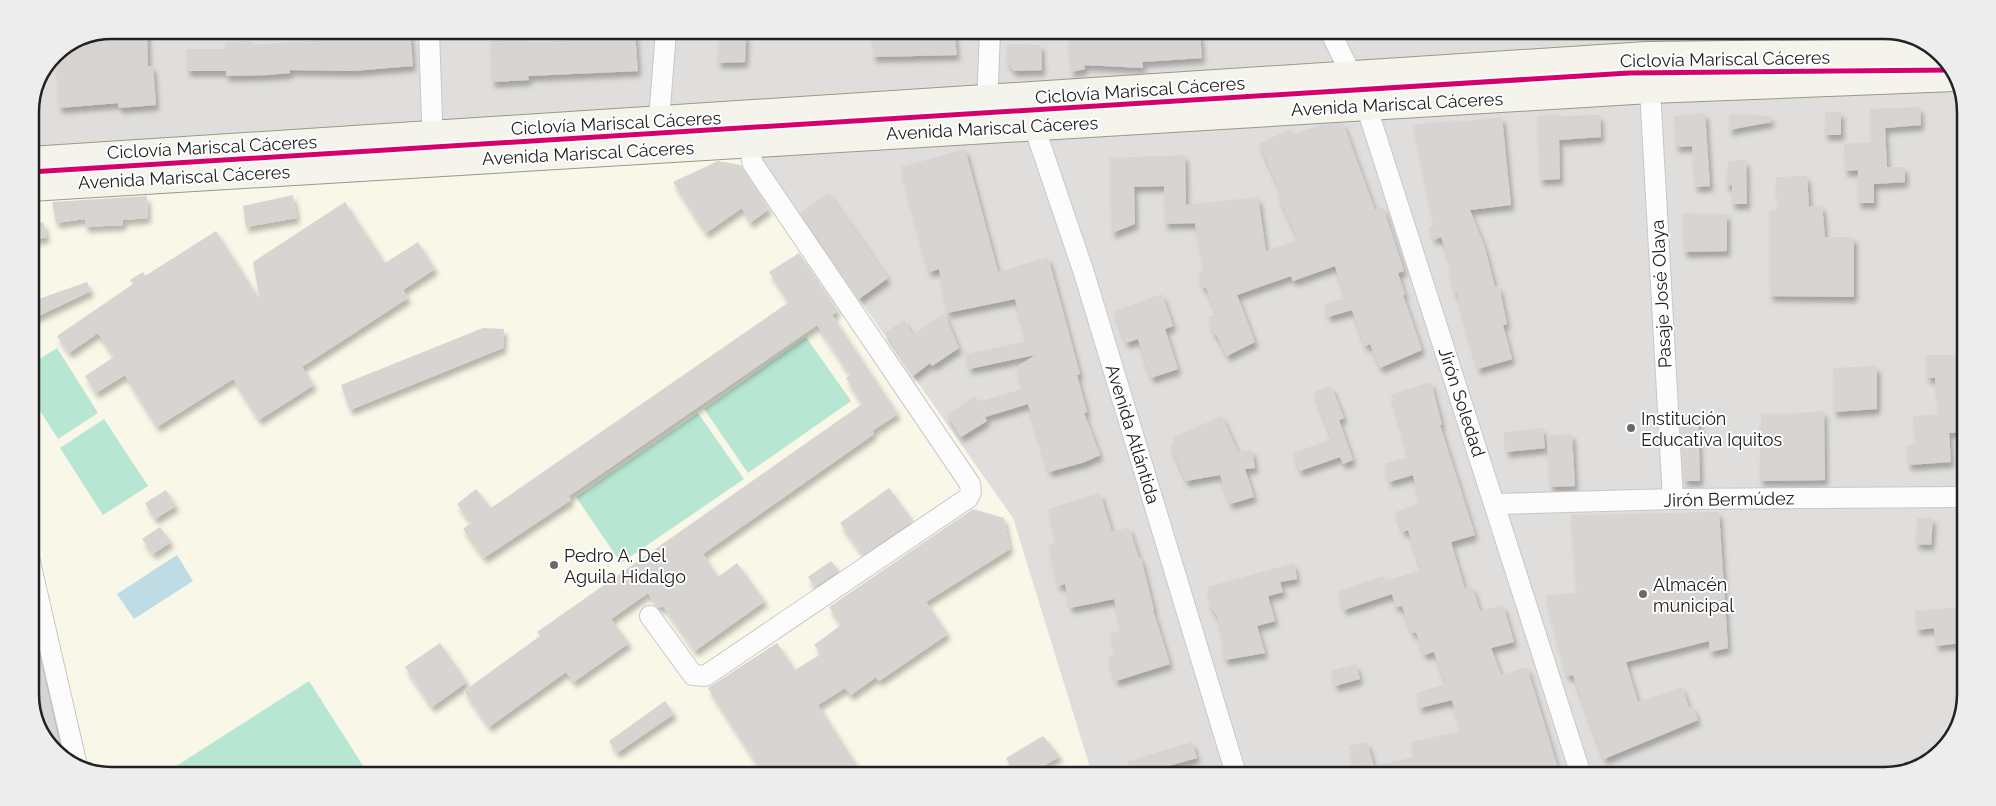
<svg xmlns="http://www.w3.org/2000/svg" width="1996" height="806" viewBox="0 0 1996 806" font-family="Raleway,sans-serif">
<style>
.residential{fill:#dfdedc}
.education{fill:#f8f7e8}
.pitch{fill:#b7e6d2}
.water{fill:#bfdbe3}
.building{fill:#d7d4d2;filter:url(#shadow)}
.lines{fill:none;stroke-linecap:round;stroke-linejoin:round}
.minor-casing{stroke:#c9c8c7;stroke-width:22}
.secondary-casing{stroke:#999a82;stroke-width:30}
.minor{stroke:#fdfcfc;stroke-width:20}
.secondary{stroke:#f4f4ed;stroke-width:28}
.cycleway-casing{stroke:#fff;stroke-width:8}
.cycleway{stroke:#d6006c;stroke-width:5}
.poi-dot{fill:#6a6968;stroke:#fff;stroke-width:2}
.labels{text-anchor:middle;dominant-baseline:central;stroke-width:4;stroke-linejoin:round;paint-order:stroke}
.street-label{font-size:18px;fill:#222;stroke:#fff}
.poi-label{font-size:18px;fill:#222;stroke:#fff;text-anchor:start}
.rim{fill:none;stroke:#222;stroke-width:2.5}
</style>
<defs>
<filter id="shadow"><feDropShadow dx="3" dy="5.5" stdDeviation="2.5" flood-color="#0004"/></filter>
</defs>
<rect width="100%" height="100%" fill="#f0eeeb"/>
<path class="residential" d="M112 30 1911 34 1949 62 1966 106 1962 721 1934 759 1885 776 85 772 47 744 30 700V107L54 54Z"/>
<path class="education" d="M755 151 1013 518 1092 774 90 772 30 525V198Z"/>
<g class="pitch">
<path d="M806 337 851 401 748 473 704 409Z"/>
<path d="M57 348 98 413 58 439 30 395V365Z"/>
<path d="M698 413 744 479 621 563 576 497Z"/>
<path d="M104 419 148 486 103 515 60 448Z"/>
<path d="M309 681 367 772H167Z"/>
</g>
<path class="water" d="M177 555 193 581 134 619 117 594Z"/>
<g class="building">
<path d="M112 30H147L148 66H153L156 105 119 108 118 103 59 108 55 53Z"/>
<path d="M872 32H954L957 55 873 57Z"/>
<path d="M1068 32 1200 33 1202 58 1142 62 1143 68 1084 65 1085 69 1071 72Z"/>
<path d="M635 33 638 71 528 76 529 80 492 82 490 41 527 39V43L600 38V36Z"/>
<path d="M410 34 413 66 352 71 290 70V73L268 75 226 76V71H187V49H225V42L251 41V45Z"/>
<path d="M719 35H746L745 62 718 63Z"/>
<path d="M1007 44 1041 45 1042 70 1014 71 1007 62Z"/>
<path d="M1920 107 1921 125 1885 128 1887 167H1905V182L1874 184V203H1858V170L1845 171 1844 144 1871 142 1870 109Z"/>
<rect x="1825" y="112" width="16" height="23"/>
<path d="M1705 113 1710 186 1695 187 1692 146 1676 147 1674 116Z"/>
<path d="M1557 114V116L1600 115 1601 137 1559 140 1560 179 1540 180 1537 116Z"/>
<path d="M1730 114 1771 116V122L1729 130Z"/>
<path d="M1502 117 1511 205 1470 210 1485 248 1495 287 1499 286 1507 324 1503 325 1512 359 1478 369 1457 294H1455L1448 265 1451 264 1441 237 1434 240 1429 227 1434 225V220L1414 126 1436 121V123L1455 120 1456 122Z"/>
<path d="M1343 123 1375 210 1383 207 1404 271 1398 273 1405 295H1403L1422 350 1380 368 1370 344 1365 346 1352 310 1328 317 1324 304 1346 298 1335 266 1293 281 1291 276 1237 295 1255 342 1227 356 1216 334 1214 335 1208 317 1216 314 1206 287 1203 288 1198 273 1204 271 1195 223 1165 224 1164 186 1134 187 1135 224 1112 233 1110 158 1185 155 1186 205 1258 197 1266 251 1298 240 1278 194H1282L1259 144 1290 129 1293 134 1321 125Z"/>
<path d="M965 149 998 272 1048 257 1080 374 1077 375 1087 412 1084 413 1100 455 1085 462 1049 472 1028 404 985 417 987 421 961 437 947 415 975 396 978 402 1022 389 1017 367 1035 355 969 369 966 354 1027 341 1015 299 947 313 939 269 929 272 901 167Z"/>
<path d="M1746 160 1747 204H1732V185L1726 186 1728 161Z"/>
<path d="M718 161 741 165 769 209 750 223 742 208 706 233 673 182Z"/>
<path d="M1807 176 1809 207 1822 205 1825 237H1854V297L1770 296 1769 211 1777 210 1776 177Z"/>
<path d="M828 193 888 278 859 299 800 213Z"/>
<path d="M293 195 297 218 246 227 243 206Z"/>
<path d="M147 196 148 218 123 220V225L85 227V219L56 223 52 202Z"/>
<path d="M345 202 385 263 418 242 435 269 403 290 408 298 302 367 314 385 259 420 233 379 157 427 125 375 96 393 85 376 114 357 98 333 69 353 57 336 133 284 130 280 143 272 145 276 216 231 260 300 253 262Z"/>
<path d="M1683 213 1727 214V251L1684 252Z"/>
<path d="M43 222 47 237 30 241V226Z"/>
<path d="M799 253 838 311 832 315 898 414 872 431 874 434 703 554 718 577 737 563 765 601 695 651 663 606 658 608 648 593 611 619 629 643 574 682 566 672 489 727 464 691 540 636 537 632 862 404 846 378 850 375 817 325 569 496 571 500 484 558 463 529 471 523 457 504 476 489 491 508 789 302 769 272Z"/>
<path d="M87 282 91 291 30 320V302Z"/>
<path d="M1162 294 1173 326 1165 329 1178 369 1151 378 1138 339 1126 343 1114 311Z"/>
<path d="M944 313 959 348 932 366 930 363 913 376 885 333 904 320 913 335Z"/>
<path d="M483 328 504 329 503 348 350 410 341 385Z"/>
<path d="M1926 355H1962L1964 432 1949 433 1951 462 1908 465 1907 445H1916L1913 416 1938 414 1935 378H1927Z"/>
<path d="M1877 366V409L1834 412 1833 368Z"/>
<path d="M1431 382 1442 425H1440L1475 535 1451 542 1465 589 1472 586 1480 611 1503 605 1514 642 1491 648 1501 675 1527 667 1560 775H1357L1349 746 1367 742 1374 766 1415 757 1411 742 1461 731 1452 700 1420 708 1416 693 1446 684 1434 652 1424 655 1416 632 1412 633 1402 606 1396 607 1392 594 1344 610 1338 591 1383 576 1385 581 1421 570 1408 530 1403 532 1395 512 1420 503 1413 475 1389 482 1384 464 1409 457 1391 394Z"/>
<path d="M1331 386 1344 418 1339 420 1353 460 1343 464 1340 457 1300 471 1293 453 1332 439 1314 392Z"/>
<path d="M1824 411 1825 480 1760 481 1761 413 1787 414Z"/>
<path d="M1698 415 1700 481H1684L1680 416Z"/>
<path d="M1222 416 1238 452 1252 450 1255 468 1245 469 1254 497 1230 504 1220 475 1186 481 1171 447 1174 437Z"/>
<path d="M1543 428 1545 448 1506 452 1504 432Z"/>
<path d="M1572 434 1575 486 1550 487 1547 436Z"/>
<path d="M889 488 913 521 863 555 840 523Z"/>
<path d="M166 490 176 506 155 519 145 503Z"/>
<path d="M1100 493 1112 532 1129 527 1139 558H1141L1154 610H1153L1170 664 1116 681 1108 657 1116 654 1110 634 1122 630 1114 599 1070 608 1065 584 1058 586 1049 544 1057 542 1048 509Z"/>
<path d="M973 509 1004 518 1010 549 926 602 948 634 879 681 876 677 851 695 845 688 818 705 862 773H763L708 688 777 643 795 670 821 654 814 645 841 625 829 607Z"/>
<path d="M1719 512 1728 648 1710 652 1709 641 1626 662 1638 702 1682 687 1689 708 1693 707 1698 720 1604 759 1573 675 1567 676 1546 595 1577 593 1571 515Z"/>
<path d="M1917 518H1933L1931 545 1916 544Z"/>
<path d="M160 527 171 542 153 554 142 539Z"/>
<path d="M831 561 839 571 815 587 808 577Z"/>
<path d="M1294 563 1297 579 1280 582 1283 592 1268 596 1275 621 1257 626 1265 653 1225 660 1222 645 1225 644 1217 616 1208 601H1211L1207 587Z"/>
<path d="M1960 607 1962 643 1936 646 1934 628 1917 630 1915 611Z"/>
<path d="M30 635H35L62 755 47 744 30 700Z"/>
<path d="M440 643 467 682 432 707 405 667Z"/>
<path d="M1356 664 1360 679 1335 686 1331 671Z"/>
<path d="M665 701 674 714 617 753 609 741Z"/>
<path d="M1043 736 1060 756 1031 774H1015L1006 758Z"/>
<path d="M1192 742 1197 758 1140 774H1127L1128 761Z"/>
</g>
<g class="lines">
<defs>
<g id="minor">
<path d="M429 31 433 149"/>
<path d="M1331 33 1366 105 1581 775"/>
<path d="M1650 89 1673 499"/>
<path d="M1026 95 1034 126 1084 273 1236 774"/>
<path d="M1966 106V108"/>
<path d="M986 129 990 32"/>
<path d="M661 134 659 120 666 31"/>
<path d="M1495 504 1673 499 1963 497"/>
<path d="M30 562 77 766"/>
<path d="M650 616 693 675 705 676 968 498 971 492 970 484 753 164 748 143"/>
</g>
<g id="secondary">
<path d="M30 161 1647 56 1936 53"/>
<path d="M30 187 1650 89 1955 77"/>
</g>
</defs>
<use href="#minor" class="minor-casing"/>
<use href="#secondary" class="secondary-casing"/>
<use href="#minor" class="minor"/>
<use href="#secondary" class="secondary"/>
<defs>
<path id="cycleway" d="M30 172 1629 73 1952 70"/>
</defs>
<use href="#cycleway" class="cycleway-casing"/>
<use href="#cycleway" class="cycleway"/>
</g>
<g class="poi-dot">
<circle cx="1631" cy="428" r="5"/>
<circle cx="554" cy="565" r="5"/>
<circle cx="1643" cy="594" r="5"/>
</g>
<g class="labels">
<g class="street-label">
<text transform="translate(1725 59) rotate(-1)">Ciclovía Mariscal Cáceres</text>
<text transform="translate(1140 90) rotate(-4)">Ciclovía Mariscal Cáceres</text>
<text transform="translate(1397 104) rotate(-3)">Avenida Mariscal Cáceres</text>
<text transform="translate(616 123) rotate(-3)">Ciclovía Mariscal Cáceres</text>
<text transform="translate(992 128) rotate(-3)">Avenida Mariscal Cáceres</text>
<text transform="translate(212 147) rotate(-3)">Ciclovía Mariscal Cáceres</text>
<text transform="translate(588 153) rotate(-3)">Avenida Mariscal Cáceres</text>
<text transform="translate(184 177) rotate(-3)">Avenida Mariscal Cáceres</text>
<text transform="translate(1661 294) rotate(-93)">Pasaje José Olaya</text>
<text transform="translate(1462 402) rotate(72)">Jirón Soledad</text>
<text transform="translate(1133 434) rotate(73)">Avenida Atlántida</text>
<text transform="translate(1729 499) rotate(-1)">Jirón Bermúdez</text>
</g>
<g class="poi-label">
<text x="1641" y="418">Institución<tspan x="1641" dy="21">Educativa Iquitos</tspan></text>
<text x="564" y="555">Pedro A. Del<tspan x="564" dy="21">Aguila Hidalgo</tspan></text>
<text x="1653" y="584">Almacén<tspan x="1653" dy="21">municipal</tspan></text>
</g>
</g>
<path d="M0 0H1996V806H0ZM112 39H1884A73 73 0 0 1 1957 112V694A73 73 0 0 1 1884 767H112A73 73 0 0 1 39 694V112A73 73 0 0 1 112 39Z" fill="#ededed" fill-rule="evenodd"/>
<path class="rim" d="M112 39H1884A73 73 0 0 1 1957 112V694A73 73 0 0 1 1884 767H112A73 73 0 0 1 39 694V112A73 73 0 0 1 112 39Z"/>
</svg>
